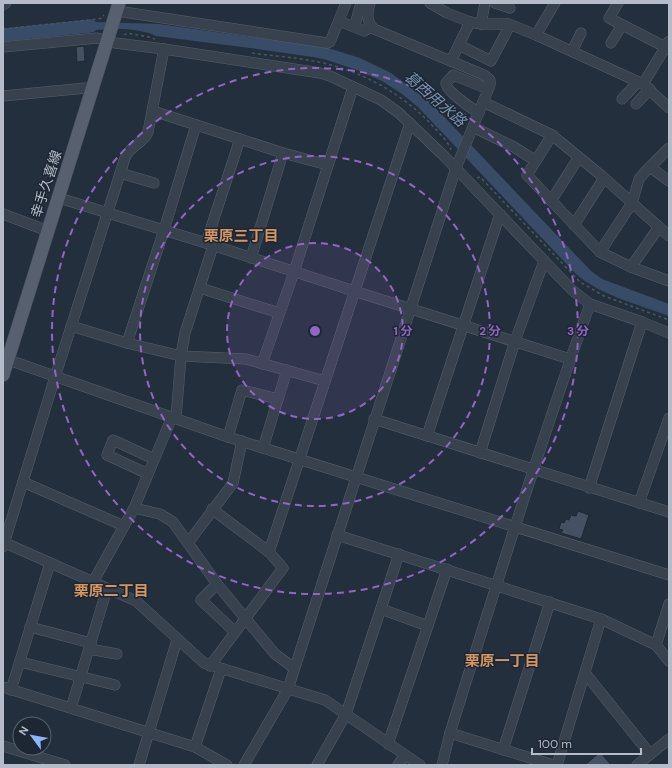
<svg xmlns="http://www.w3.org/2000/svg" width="672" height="768" viewBox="0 0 672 768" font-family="'DM Sans','Noto Sans JP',sans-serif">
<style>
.water{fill:#394c67}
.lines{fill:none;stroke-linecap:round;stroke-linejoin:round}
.river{stroke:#394c67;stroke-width:13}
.building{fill:#455162;stroke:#1f2835}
.minor-casing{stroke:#565f6c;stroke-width:11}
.major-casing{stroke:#414a57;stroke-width:14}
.path{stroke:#44595c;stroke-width:1.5;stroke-dasharray:3 3;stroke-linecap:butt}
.minor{stroke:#38414e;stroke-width:10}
.major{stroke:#56606e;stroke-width:13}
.ring{fill:none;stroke:#9266c3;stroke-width:2;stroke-dasharray:7 5}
.labels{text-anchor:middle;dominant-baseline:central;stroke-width:3;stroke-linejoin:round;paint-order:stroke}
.street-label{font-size:14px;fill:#b4bcc9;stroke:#1d2633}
.water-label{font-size:15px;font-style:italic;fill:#7c92b1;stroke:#1d2633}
.neighbourhood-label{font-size:15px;font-weight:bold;fill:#d59563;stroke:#1d2633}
.centre{fill:#9266c3;stroke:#1d2633;stroke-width:2}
.ring-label{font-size:12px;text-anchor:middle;font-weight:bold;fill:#9266c3;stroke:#1d2633;stroke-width:3;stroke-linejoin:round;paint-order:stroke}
</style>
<rect width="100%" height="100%" fill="#242f3e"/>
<path class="water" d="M94 22 159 24 328 48 360 58 391 73 430 102 591 271 602 279 610 282 669 304V316C637 304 602 296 576 274L418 107 402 94 382 81 357 70 327 60 313 57 257 49 156 36C132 25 101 30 75 32L74 24Z"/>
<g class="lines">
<path class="river" d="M3 35 91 26"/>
</g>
<g class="building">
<path d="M84 46 85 61 77 62 76 47Z"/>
<path d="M578 511 589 515 581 539 561 533 563 530 559 529 561 522 564 523 566 519 569 520 571 515 576 516Z"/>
<path d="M600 752 611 765H585Z"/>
</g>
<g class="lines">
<defs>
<g id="minor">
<path d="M430 3 447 13 470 22 481 24H509L536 35 643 84 669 108"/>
<path d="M495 3 510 8"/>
<path d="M618 3 609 18 669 49"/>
<path d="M3 5 6 3"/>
<path d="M117 11 327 43 330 42 346 3"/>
<path d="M339 21 364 31 371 27"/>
<path d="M356 21 361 3"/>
<path d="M481 24 485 3"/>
<path d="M536 35 555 3"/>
<path d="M611 43 622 25"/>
<path d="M459 45 491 61 510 25"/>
<path d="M3 47 97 38 115 43 164 49 320 73 330 76 381 100 399 113 445 157 572 290 590 304 642 322 669 333"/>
<path d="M572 51 581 33"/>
<path d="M451 61 470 22"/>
<path d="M643 84 669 41"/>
<path d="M3 96 86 88 93 90"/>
<path d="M622 99 638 82"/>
<path d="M483 102 552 135 602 176 669 236"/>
<path d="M636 104 650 89"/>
<path d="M153 111 283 153 328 165"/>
<path d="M479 113C471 108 446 91 446 83L453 75 488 89"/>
<path d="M473 127 514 147 536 161"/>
<path d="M552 135 527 175 600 252 631 267 669 281"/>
<path d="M650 167 669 181"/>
<path d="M120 173 154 183"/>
<path d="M59 198 206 243 354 291 570 359"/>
<path d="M551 201 579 157"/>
<path d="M3 214 48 231"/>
<path d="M574 225 604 178"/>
<path d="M206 243 240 139"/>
<path d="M600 252 632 203 639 179 645 172 669 148"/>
<path d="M251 258 283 153"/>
<path d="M631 267 659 227"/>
<path d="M200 288 279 313"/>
<path d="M71 326 127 343 181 356 246 359 325 381"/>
<path d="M127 343 164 230 196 125"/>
<path d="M3 358 228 437 669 575"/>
<path d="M262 364 294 272 353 87"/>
<path d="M176 418 181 356 185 333 213 246"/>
<path d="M374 419 669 512"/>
<path d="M427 436 498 220 501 215"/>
<path d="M228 437 242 390 278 399"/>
<path d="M263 448 287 370"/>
<path d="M480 453 515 341 544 261"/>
<path d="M148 474 107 455 113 440 154 459"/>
<path d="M23 482 124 526"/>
<path d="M589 488 642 322"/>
<path d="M639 503 669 418"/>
<path d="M134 508 160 514 173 522 217 584 245 618 275 654 294 668"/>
<path d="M212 509 269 552"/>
<path d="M337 535 601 619 656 645 669 661"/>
<path d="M3 542 136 601 204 663 325 700 420 765"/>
<path d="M188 543 233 483 242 441"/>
<path d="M3 547 55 377 125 158C129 146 144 143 148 132L164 49"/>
<path d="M93 582 134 508 172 417"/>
<path d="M217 584 201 600 235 632"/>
<path d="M381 609 428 626"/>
<path d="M30 627 91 643"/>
<path d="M656 645 669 604"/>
<path d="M89 649 117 654"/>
<path d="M20 662 115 685"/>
<path d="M210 666 283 568 269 552 410 123"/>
<path d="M585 673 650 754"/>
<path d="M3 687 195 747 227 765"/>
<path d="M11 690 50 563"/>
<path d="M71 708 107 589"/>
<path d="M450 733 553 765"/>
<path d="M388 744 447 569"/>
<path d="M3 746 65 765"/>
<path d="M195 747 221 669"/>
<path d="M503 750 550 602"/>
<path d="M139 765 177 640"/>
<path d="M244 765 288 689 456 168 490 85V80L484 75 374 29C366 22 367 12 370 3"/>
<path d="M317 765 346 714 399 554"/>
<path d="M398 765 405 755"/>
<path d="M442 765 450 733C495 590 539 446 590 304"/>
<path d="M557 765 601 619"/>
<path d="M637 765 669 739"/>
</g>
<path id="major" d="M3 375 119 3"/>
</defs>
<use href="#minor" class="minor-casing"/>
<use href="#major" class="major-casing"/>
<g class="path">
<path d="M3 29 98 19 102 18 104 15"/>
<path d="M124 35 127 33 149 37 155 39"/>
<path d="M252 53C272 56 293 57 313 61 355 68 397 90 428 121 435 129 447 139 451 150"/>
<path d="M477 178 480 177 580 282 604 296 669 320"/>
</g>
<use href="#minor" class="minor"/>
<use href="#major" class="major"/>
</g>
<circle cx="315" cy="331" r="88" fill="#9266c3" fill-opacity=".12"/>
<g class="ring">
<circle cx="315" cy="331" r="88"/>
<circle cx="315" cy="331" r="175"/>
<circle cx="315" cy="331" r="263"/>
</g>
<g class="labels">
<g class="street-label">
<text transform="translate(46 184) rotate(-72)">幸手久喜線</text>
</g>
<g class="water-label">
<text transform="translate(435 99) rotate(41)">葛西用水路</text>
</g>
<g class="neighbourhood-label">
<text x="241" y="236">栗原三丁目</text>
<text x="111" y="591">栗原二丁目</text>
<text x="502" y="661">栗原一丁目</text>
</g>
</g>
<circle cx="315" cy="331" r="6" class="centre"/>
<g class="ring-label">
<text x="403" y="335">1 分</text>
<text x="490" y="335">2 分</text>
<text x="578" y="335">3 分</text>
</g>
<rect width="672" height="768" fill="none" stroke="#b4bcc9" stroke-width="8"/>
<g transform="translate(32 736) rotate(302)"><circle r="19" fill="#1d2633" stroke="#59626f"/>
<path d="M0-3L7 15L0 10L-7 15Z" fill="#8ab4f8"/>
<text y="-6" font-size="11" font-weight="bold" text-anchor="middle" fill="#b4bcc9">N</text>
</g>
<path d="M532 748v6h109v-6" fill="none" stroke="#b4bcc9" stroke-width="2"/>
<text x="538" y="748" font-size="12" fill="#b4bcc9" stroke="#1d2633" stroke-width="3" paint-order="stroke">100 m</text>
</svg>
